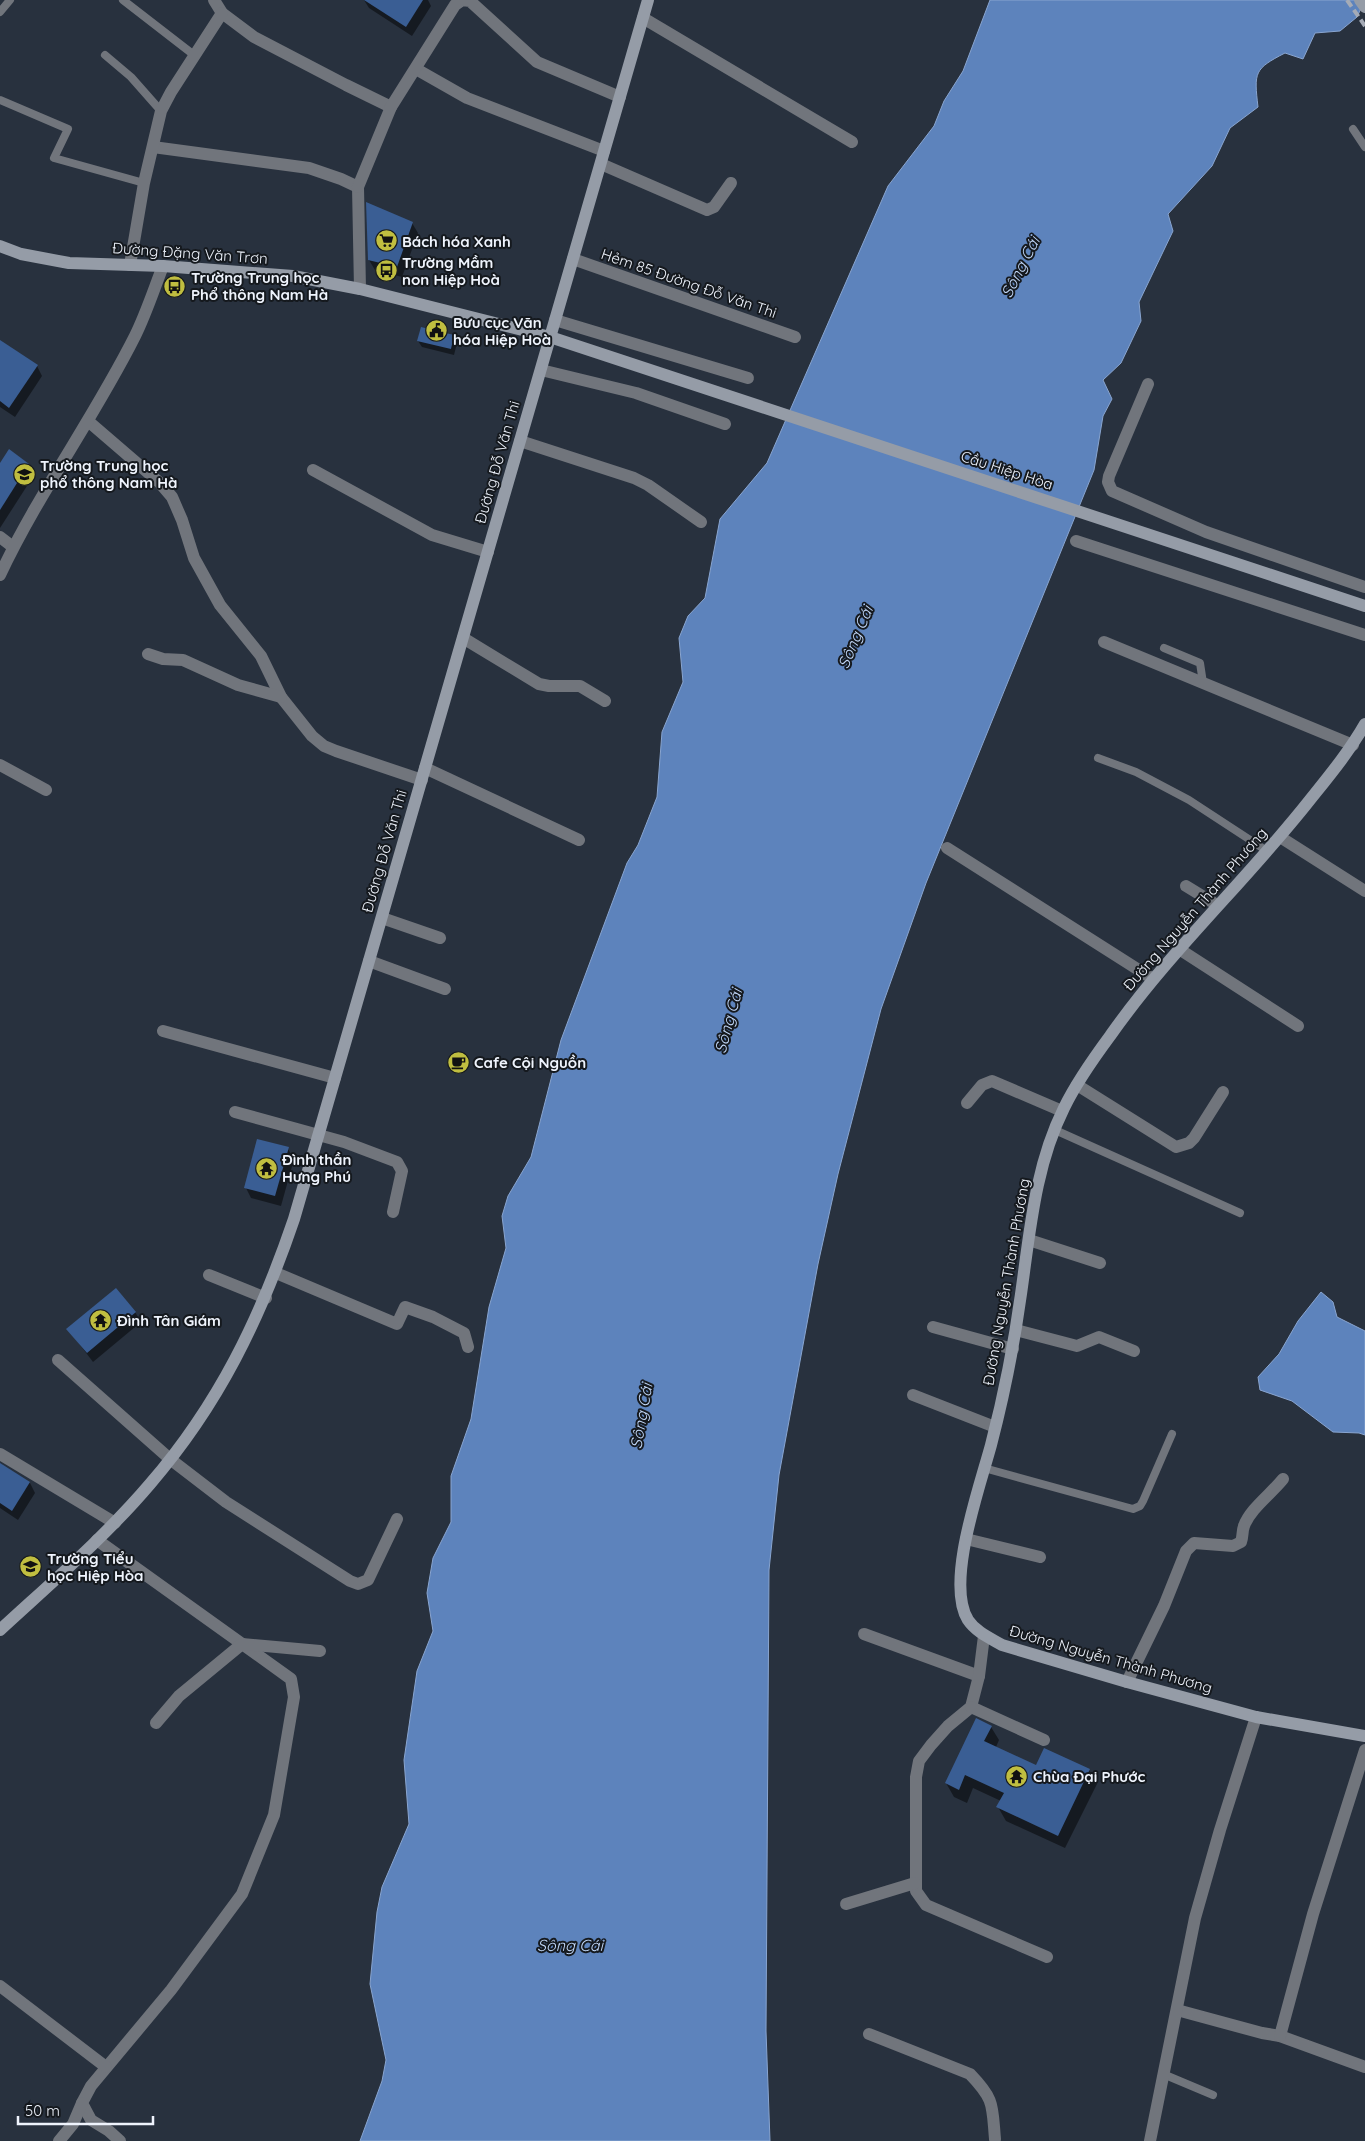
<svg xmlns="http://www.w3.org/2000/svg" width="1365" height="2141" viewBox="0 0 1365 2141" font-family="Quicksand,sans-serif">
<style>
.water{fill:#5d83bc;stroke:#89a5d0}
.shadow{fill:#0007}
.building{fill:#3a5e94}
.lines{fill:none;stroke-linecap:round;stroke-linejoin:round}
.lane{stroke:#71757c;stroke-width:8}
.street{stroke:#71757c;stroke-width:12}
.secondary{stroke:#959ca7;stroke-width:12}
.rail{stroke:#a5abb6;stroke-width:4;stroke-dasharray:8 4;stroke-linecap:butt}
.labels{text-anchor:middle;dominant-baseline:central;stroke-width:4;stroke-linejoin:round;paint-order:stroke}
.poi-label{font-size:15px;font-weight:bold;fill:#eff4fd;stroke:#15191e;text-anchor:start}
.street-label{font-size:15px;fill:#eff4fd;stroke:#15191e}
.water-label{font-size:16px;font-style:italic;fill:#c3d9fa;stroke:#15191e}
</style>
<rect width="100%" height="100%" fill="#28313e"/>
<g class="water">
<path d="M990 0H1365L1357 17 1340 31 1315 33 1303 59 1285 53C1254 69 1254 72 1258 107L1230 128 1212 166 1168 214 1173 231 1139 302 1141 321 1121 363 1103 380 1112 399 1103 416 1094 470 926 883 881 1009 838 1174 818 1264 779 1475 769 1570 766 2031 770 2141H360L382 2081 386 2060 370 1984 377 1912 382 1887 409 1824 404 1760 417 1671 433 1631 427 1593 433 1558 451 1522V1476L471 1419 489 1307 506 1248 502 1216 508 1196 531 1157 561 1040 627 863 638 845 657 797 662 732 683 682 679 638 688 616 705 598 720 519 767 463 888 186 934 126 944 101 963 71Z"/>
<path d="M1321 1292 1333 1302 1337 1317 1365 1331V1435L1359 1433 1333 1432 1292 1401 1260 1390 1258 1377 1279 1354 1298 1321Z"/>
</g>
<g class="shadow">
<path d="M364 0H428L431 6 412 36 369 8Z"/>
<path d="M412 223 418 233 402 277 375 270 369 260Z"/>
<path d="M453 336 457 343 454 355 422 347 418 341Z"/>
<path d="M0 342 37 366 42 376 15 417 0 407Z"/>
<path d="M0 465H28L34 475 0 528Z"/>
<path d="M288 1149 294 1159 281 1206 251 1198 246 1188Z"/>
<path d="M135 1312 141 1322 93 1362 68 1329Z"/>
<path d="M0 1464 30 1483 35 1493 18 1520 0 1508Z"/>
<path d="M991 1727 999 1740 996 1747 1036 1767 1089 1770 1097 1784 1065 1848 1006 1821 998 1807 1001 1801 973 1788 967 1803 954 1797 946 1783Z"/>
</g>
<g class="building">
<path d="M364 0H423L406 27Z"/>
<path d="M366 202 413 222 397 267 368 260Z"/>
<path d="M421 327 454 335 451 349 417 341Z"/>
<path d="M0 340 38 365 9 408 0 401Z"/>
<path d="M9 449 29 464 0 510V463Z"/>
<path d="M257 1139 289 1147 275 1196 244 1188Z"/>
<path d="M116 1288 136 1312 87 1353 66 1329Z"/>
<path d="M0 1463 30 1482 12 1511 0 1503Z"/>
<path d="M976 1718 992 1726 984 1741 1036 1765 1044 1748 1090 1769 1058 1836 996 1807 1004 1793 965 1775 959 1790 945 1783Z"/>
</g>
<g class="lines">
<g class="lane">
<path d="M123 0 194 55"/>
<path d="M0 12 10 0"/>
<path d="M105 55 131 77 161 111"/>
<path d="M0 100 68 129 54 158 144 183"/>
<path d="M1353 129 1365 147"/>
<path d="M1164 648 1200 663 1203 683"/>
<path d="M1098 758 1136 772 1189 800 1267 851"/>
<path d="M1055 1130 1240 1213"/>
<path d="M984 1468 1133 1509 1140 1506 1143 1501 1172 1434"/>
<path d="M1163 2074 1213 2095"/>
</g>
<g class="street">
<path d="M214 0 222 13 254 37 346 85 391 107"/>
<path d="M643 18 852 142"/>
<path d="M416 69 467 98 604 151"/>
<path d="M153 147 309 168 341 179 358 187 360 289"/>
<path d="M601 164 707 210 714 207 731 183"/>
<path d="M358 187 391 107 455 5 462 0 470 1 537 62 620 97"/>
<path d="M573 259 795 337"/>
<path d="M130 265 144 183 161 111 171 92 222 13"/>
<path d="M555 320 748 378"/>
<path d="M541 370 636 393 725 424"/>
<path d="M1148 384 1109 476 1108 482 1112 491 1206 532 1365 587"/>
<path d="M88 421 160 483 172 497 182 520 194 558 220 605 261 656 281 697 312 736 324 746 336 751 422 780"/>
<path d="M520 441 634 478 648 485 701 522"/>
<path d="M313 470 432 535 488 552"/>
<path d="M0 537 13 547"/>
<path d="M1076 541 1365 635"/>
<path d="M0 575C39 492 94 418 135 336 146 314 154 289 163 266"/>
<path d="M463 638 539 684 549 686H580L605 701"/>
<path d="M1104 642 1353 745"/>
<path d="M148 654 163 659 183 660 238 685 281 697"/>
<path d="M0 765 46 790"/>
<path d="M425 768 579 840"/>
<path d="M1280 837 1365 891"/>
<path d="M947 848 1153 979"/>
<path d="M1186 886 1217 905"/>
<path d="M382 918 440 938"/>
<path d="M1179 949 1298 1026"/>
<path d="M369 961 445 989"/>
<path d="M163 1031 335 1078"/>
<path d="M1077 1085 1176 1147 1189 1143 1194 1138 1223 1092"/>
<path d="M967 1103 982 1085 992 1081 1062 1111"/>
<path d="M235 1112 344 1142 397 1162 402 1171 393 1212"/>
<path d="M1029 1240 1100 1263"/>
<path d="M276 1273 397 1324 405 1307 433 1317 464 1333 468 1347"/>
<path d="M209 1275 266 1298"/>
<path d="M933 1327 1013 1349"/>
<path d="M1016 1330 1077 1346 1099 1337 1134 1351"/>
<path d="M58 1360 170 1459 226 1502 350 1581 358 1584 368 1580 397 1519"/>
<path d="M913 1395 995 1427"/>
<path d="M0 1454 115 1523"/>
<path d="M966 1539 1040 1557"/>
<path d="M97 1540 291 1679 294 1697 274 1815 242 1894 171 1990 91 2086 82 2103 91 2120 109 2131 120 2141"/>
<path d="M864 1634 979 1676"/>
<path d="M984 1636 979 1676 971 1707 948 1726 931 1745 919 1761 916 1777V1891L926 1905 1047 1957"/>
<path d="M1127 1682 1164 1606 1186 1551 1194 1543 1233 1546 1241 1542C1243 1537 1242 1531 1244 1526 1250 1509 1271 1494 1283 1479"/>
<path d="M971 1707 1044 1740"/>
<path d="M156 1723 179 1696 242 1644 320 1651"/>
<path d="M846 1904 915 1883"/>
<path d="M0 1986 106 2067"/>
<path d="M1177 2010 1262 2033 1280 2036 1365 2067"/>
<path d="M869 2034 970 2074C995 2100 992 2105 995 2139"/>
<path d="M1280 2036 1313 1914 1365 1750"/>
<path d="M59 2141 73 2124 82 2103"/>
<path d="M1150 2141 1195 1918 1220 1830 1256 1717"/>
</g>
<g class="secondary">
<path d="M1360 0 1365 7"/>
<path d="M0 246 21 254 69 263 163 266 293 276 360 289 550 337 1365 606"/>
<path d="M1365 724C1349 752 1329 776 1309 801 1245 882 1169 952 1110 1036 1093 1059 1076 1083 1064 1108 1035 1166 1030 1231 1021 1294 1014 1345 1004 1395 991 1445 980 1486 945 1583 968 1620 976 1632 990 1638 1002 1645L1127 1682 1256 1717 1365 1736"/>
<path d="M0 1630C51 1583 105 1537 150 1484 219 1404 260 1319 294 1219L648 0"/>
</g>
<path class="rail" d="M1347 0 1365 26"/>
</g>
<defs>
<symbol id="supermarket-disc" viewBox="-11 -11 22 22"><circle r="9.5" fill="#c0be40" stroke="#15191e"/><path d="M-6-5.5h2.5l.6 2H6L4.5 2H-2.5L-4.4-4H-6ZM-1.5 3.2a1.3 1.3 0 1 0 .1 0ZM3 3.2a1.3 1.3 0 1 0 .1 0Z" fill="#111"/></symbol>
<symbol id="bus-disc" viewBox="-11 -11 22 22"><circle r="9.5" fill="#c0be40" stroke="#15191e"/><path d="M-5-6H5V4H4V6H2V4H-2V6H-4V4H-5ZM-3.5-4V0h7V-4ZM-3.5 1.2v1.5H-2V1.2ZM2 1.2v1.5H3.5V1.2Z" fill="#111"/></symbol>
<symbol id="civic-disc" viewBox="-11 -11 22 22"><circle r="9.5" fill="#c0be40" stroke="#15191e"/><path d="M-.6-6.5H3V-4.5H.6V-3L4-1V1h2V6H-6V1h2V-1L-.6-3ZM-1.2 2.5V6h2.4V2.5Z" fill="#111"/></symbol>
<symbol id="school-disc" viewBox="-11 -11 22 22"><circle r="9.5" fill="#c0be40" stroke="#15191e"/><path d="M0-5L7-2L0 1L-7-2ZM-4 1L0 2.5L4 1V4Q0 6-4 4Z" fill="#111"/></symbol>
<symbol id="cafe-disc" viewBox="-11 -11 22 22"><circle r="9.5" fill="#c0be40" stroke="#15191e"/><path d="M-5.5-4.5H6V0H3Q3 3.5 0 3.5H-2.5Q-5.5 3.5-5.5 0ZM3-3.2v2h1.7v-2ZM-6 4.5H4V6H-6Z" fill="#111"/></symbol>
<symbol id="temple-disc" viewBox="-11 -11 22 22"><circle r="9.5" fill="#c0be40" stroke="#15191e"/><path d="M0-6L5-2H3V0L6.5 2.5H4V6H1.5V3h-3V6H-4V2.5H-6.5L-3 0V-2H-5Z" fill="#111"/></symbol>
</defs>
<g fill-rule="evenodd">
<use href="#supermarket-disc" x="374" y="228" width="25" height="25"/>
<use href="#bus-disc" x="374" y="258" width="25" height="25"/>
<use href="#bus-disc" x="162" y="274" width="25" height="25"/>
<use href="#civic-disc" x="424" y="318" width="25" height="25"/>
<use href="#school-disc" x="12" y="462" width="25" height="25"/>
<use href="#cafe-disc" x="446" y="1050" width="25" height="25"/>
<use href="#temple-disc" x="254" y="1156" width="25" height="25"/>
<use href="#temple-disc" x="88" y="1308" width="25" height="25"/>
<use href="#school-disc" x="18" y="1554" width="25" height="25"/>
<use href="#temple-disc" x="1004" y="1764" width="25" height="25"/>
</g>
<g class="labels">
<g class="poi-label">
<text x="402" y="241">Bách hóa Xanh</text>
<text x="402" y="262">Trường Mầm<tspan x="402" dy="17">non Hiệp Hoà</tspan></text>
<text x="191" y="277">Trường Trung học<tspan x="191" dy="17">Phổ thông Nam Hà</tspan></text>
<text x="453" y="322">Bưu cục Văn<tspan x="453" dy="17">hóa Hiệp Hoà</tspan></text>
<text x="40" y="465">Trường Trung học<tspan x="40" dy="17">phổ thông Nam Hà</tspan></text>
<text x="474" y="1062">Cafe Cội Nguồn</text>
<text x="282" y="1159">Đình thần<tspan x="282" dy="17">Hưng Phú</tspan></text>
<text x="117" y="1320">Đình Tân Giám</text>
<text x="47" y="1558">Trường Tiểu<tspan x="47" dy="17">học Hiệp Hòa</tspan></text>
<text x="1033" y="1776">Chùa Đại Phước</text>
</g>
<g class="street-label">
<text transform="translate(190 253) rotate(4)">Đường Đặng Văn Trơn</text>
<text transform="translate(689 283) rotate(19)">Hẻm 85 Đường Đỗ Văn Thi</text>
<text transform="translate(497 462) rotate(-74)">Đường Đỗ Văn Thi</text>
<text transform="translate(1007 470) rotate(18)">Cầu Hiệp Hòa</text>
<text transform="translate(384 851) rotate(-74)">Đường Đỗ Văn Thi</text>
<text transform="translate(1195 909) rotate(-49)">Đường Nguyễn Thành Phương</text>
<text transform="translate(1006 1282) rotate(-80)">Đường Nguyễn Thành Phương</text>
<text transform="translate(1111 1659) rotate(16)">Đường Nguyễn Thành Phương</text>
</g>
<g class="water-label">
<text transform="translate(1020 267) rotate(-63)">Sông Cái</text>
<text transform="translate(855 637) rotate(-67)">Sông Cái</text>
<text transform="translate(728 1021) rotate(-75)">Sông Cái</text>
<text transform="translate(641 1416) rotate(-80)">Sông Cái</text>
<text x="570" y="1945">Sông Cái</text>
</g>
</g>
<path d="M18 2116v8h135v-8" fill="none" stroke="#eff4fd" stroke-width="2.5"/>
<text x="25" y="2116" font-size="15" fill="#eff4fd" stroke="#15191e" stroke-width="4" paint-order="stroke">50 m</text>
</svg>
